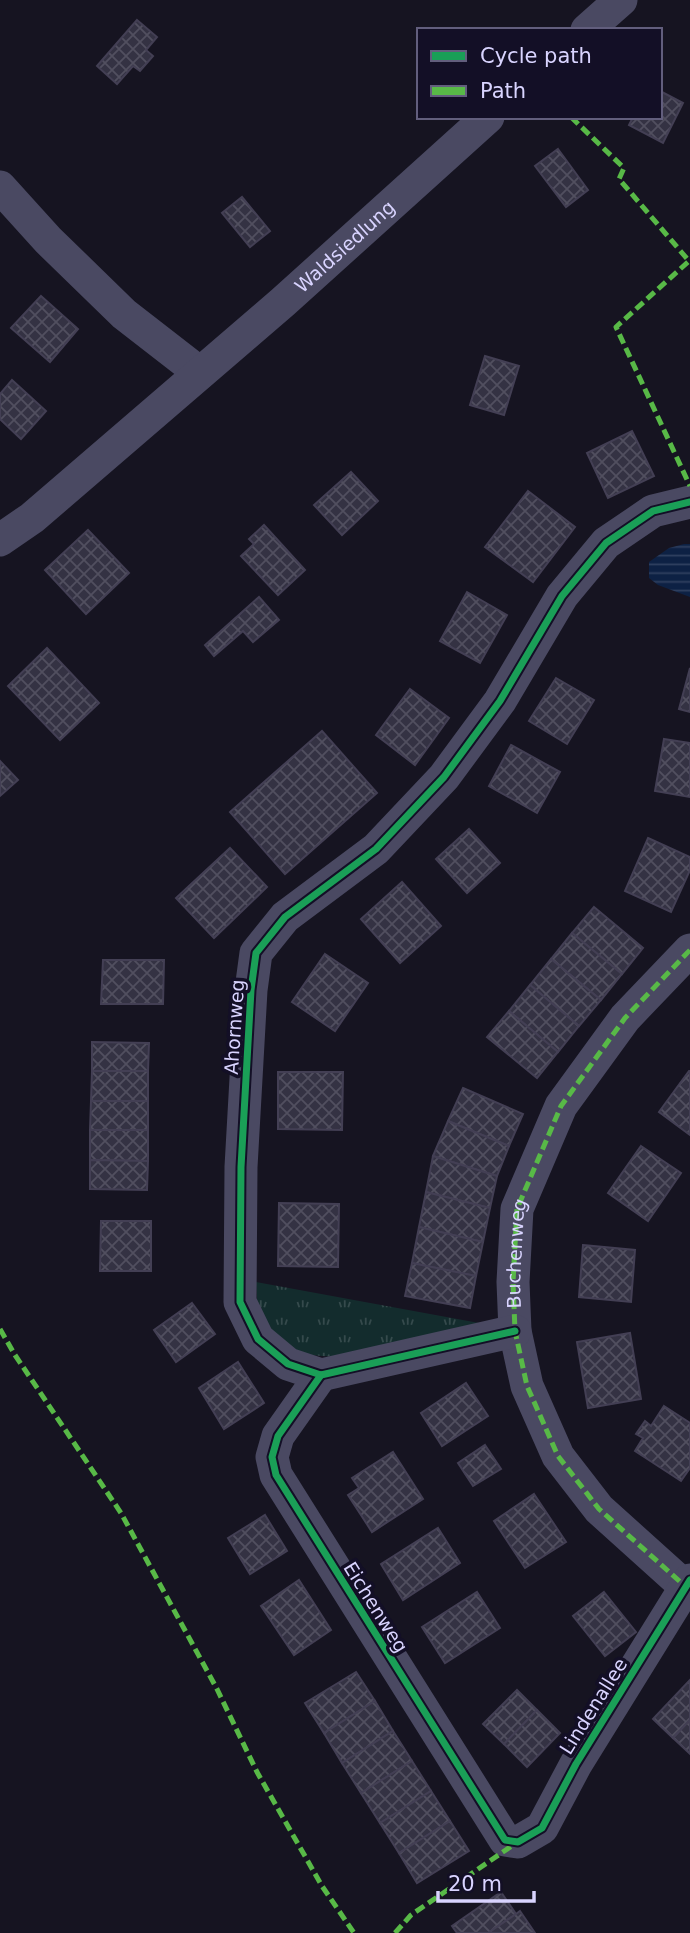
<svg xmlns="http://www.w3.org/2000/svg" width="690" height="1933" viewBox="0 0 690 1933" font-family="'DejaVu Sans',sans-serif">
<style>
.grass{fill:url(#grass-tufts)}
.water{fill:url(#water-rules)}
.building{fill:url(#building-cross-hatch);stroke:#433f54;stroke-width:2}
.lines{fill:none;stroke-linecap:round;stroke-linejoin:round}
.minor{stroke:#4a4962;stroke-width:33}
.quiet{stroke:#58b947;stroke-width:5;stroke-dasharray:10 5;stroke-linecap:butt}
.cycleway-casing{stroke:#130f26;stroke-width:11}
.cycleway{stroke:#1a9f57;stroke-width:7}
.labels{text-anchor:middle;dominant-baseline:central;stroke-width:7;stroke-linejoin:round;paint-order:stroke}
.street-label{font-size:19px;fill:#d9d4ff;stroke:#130f26}
</style>
<defs>
<pattern id="grass-tufts" width="24" height="20" patternUnits="userSpaceOnUse" patternTransform="scale(1.75)"><rect width="24" height="20" fill="#132c2d"/><path d="M3 7l-1-3M5 7V3M7 7l1-3M15 17l-1-3M17 17v-4M19 17l1-3" fill="none" stroke="#354a4c"/></pattern>
<pattern id="water-rules" width="6" height="5" patternUnits="userSpaceOnUse" patternTransform="scale(1.75)"><rect width="6" height="5" fill="#0d2144"/><path d="M0 2.5h6" fill="none" stroke="#304060"/></pattern>
<pattern id="building-cross-hatch" width="8" height="8" patternUnits="userSpaceOnUse" patternTransform="scale(1.75)"><rect width="8" height="8" fill="#343243"/><path d="M0 0l8 8M0 8l8-8" fill="none" stroke="#514f5f"/></pattern>
</defs>
<rect width="100%" height="100%" fill="#161421"/>
<path class="grass" d="M256 1282 479 1323 335 1357 298 1354 274 1341 258 1313Z"/>
<path class="water" d="M684 544H690V597L658 585 649 578V562L669 548Z"/>
<g class="building">
<path d="M137 20 157 37 146 50 153 56 140 71 133 66 117 84 97 66Z"/>
<path d="M660 91 683 103 663 143 629 125 633 117H660Z"/>
<path d="M558 149 588 190 566 207 535 166Z"/>
<path d="M242 197 270 231 250 247 222 213Z"/>
<path d="M41 296 78 329 50 362 11 328Z"/>
<path d="M485 356 519 366 504 415 470 405Z"/>
<path d="M12 380 46 411 21 439 0 419V394Z"/>
<path d="M632 431 654 476 608 498 587 453Z"/>
<path d="M351 472 378 501 342 535 314 505Z"/>
<path d="M528 491 575 527 533 582 485 547Z"/>
<path d="M264 525 305 570 278 595 241 556 254 544 249 539Z"/>
<path d="M88 530 129 573 86 614 45 570Z"/>
<path d="M467 592 507 615 480 663 440 641Z"/>
<path d="M259 597 279 620 253 642 243 631 214 656 205 645Z"/>
<path d="M47 648 99 703 60 740 8 686Z"/>
<path d="M690 668V712L679 709Z"/>
<path d="M556 678 594 700 567 744 529 721Z"/>
<path d="M410 689 449 718 415 765 376 735Z"/>
<path d="M322 731 377 793 285 874 230 812Z"/>
<path d="M664 739 690 743V797L655 791Z"/>
<path d="M511 745 560 772 537 813 489 786Z"/>
<path d="M0 761 18 780 0 796Z"/>
<path d="M469 829 500 863 467 893 436 859Z"/>
<path d="M648 838 690 857V870L671 912 625 891Z"/>
<path d="M230 848 267 887 214 938 176 898Z"/>
<path d="M402 882 441 926 400 963 361 919Z"/>
<path d="M594 907 643 948 622 974 572 933Z"/>
<path d="M572 933 622 974 601 1000 551 959Z"/>
<path d="M325 954 368 983 335 1031 292 1002Z"/>
<path d="M551 959 601 1000 579 1026 530 985Z"/>
<path d="M103 960H164L163 1004H101Z"/>
<path d="M530 985 579 1026 558 1052 509 1011Z"/>
<path d="M509 1011 558 1052 537 1078 487 1037Z"/>
<path d="M92 1042 149 1043 148 1071H92Z"/>
<path d="M92 1071H148V1101H91Z"/>
<path d="M689 1071H690V1135L659 1112Z"/>
<path d="M278 1072H343L342 1130 278 1129Z"/>
<path d="M463 1088 523 1114 509 1146 448 1121Z"/>
<path d="M91 1101H148V1130H90Z"/>
<path d="M448 1121 509 1146 497 1176 433 1156Z"/>
<path d="M90 1130H148V1161L90 1160Z"/>
<path d="M641 1146 681 1173 648 1221 608 1193Z"/>
<path d="M433 1156 497 1176 490 1208 426 1192Z"/>
<path d="M90 1160 148 1161 147 1190 90 1189Z"/>
<path d="M426 1192 490 1208 483 1242 419 1227Z"/>
<path d="M279 1203 339 1204 338 1267 278 1266Z"/>
<path d="M101 1221H151V1271H100Z"/>
<path d="M419 1227 483 1242 476 1276 412 1263Z"/>
<path d="M583 1245 635 1250 631 1302 579 1297Z"/>
<path d="M412 1263 476 1276 470 1308 405 1296Z"/>
<path d="M192 1303 215 1334 176 1362 154 1330Z"/>
<path d="M630 1333 641 1399 588 1408 577 1342Z"/>
<path d="M238 1362 264 1403 224 1429 199 1388Z"/>
<path d="M466 1383 488 1416 442 1446 421 1413Z"/>
<path d="M664 1406 690 1423V1468L681 1481 635 1451 643 1438 636 1434 645 1421 651 1426Z"/>
<path d="M485 1445 501 1469 473 1486 458 1463Z"/>
<path d="M393 1452 423 1499 372 1532 348 1495 359 1488 352 1478Z"/>
<path d="M534 1494 566 1542 525 1568 494 1521Z"/>
<path d="M265 1515 287 1551 250 1574 228 1538Z"/>
<path d="M438 1528 460 1563 403 1600 381 1564Z"/>
<path d="M299 1580 331 1630 294 1655 261 1606Z"/>
<path d="M477 1592 500 1628 445 1663 422 1627Z"/>
<path d="M604 1592 636 1632 605 1656 573 1616Z"/>
<path d="M356 1672 375 1701 324 1733 305 1703Z"/>
<path d="M690 1680V1720L673 1738 653 1719Z"/>
<path d="M517 1690 537 1710 504 1744 483 1724Z"/>
<path d="M375 1701 393 1731 342 1763 324 1733Z"/>
<path d="M537 1710 560 1733 527 1767 504 1744Z"/>
<path d="M690 1720V1754L673 1738Z"/>
<path d="M393 1731 412 1761 361 1793 342 1763Z"/>
<path d="M412 1761 431 1791 380 1823 361 1793Z"/>
<path d="M431 1791 450 1821 399 1853 380 1823Z"/>
<path d="M450 1821 469 1851 417 1883 399 1853Z"/>
<path d="M501 1892 516 1914 488 1933H457L452 1926Z"/>
<path d="M520 1911 535 1933H488L516 1914Z"/>
</g>
<g class="lines">
<g class="minor">
<path d="M587 30 621 0"/>
<path d="M0 187 48 240 124 314 200 373"/>
<path id="s1" d="M0 540 32 518 283 302 488 117"/>
<path d="M690 950 625 1018 561 1106 517 1209 513 1282 515 1331 527 1386 558 1456 599 1509 690 1591"/>
<path d="M515 1331 321 1375 288 1364 258 1339 240 1302 241 1167 251 990 256 953 285 917 376 849 444 777 500 701 562 596 606 543 653 511 690 502"/>
<path d="M321 1375 278 1436 272 1457 276 1475 505 1840 518 1842 542 1828 576 1764 690 1580"/>
</g>
<g class="quiet">
<path d="M571 117 624 168 619 179 689 261 616 327 690 486"/>
<path d="M0 1329 15 1355 121 1513 217 1689 257 1772 322 1886 354 1933"/>
<path id="s2" d="M682 1592 686 1587 599 1509 558 1456 527 1386 515 1331 513 1282 517 1209 561 1106 625 1018 690 950"/>
<path d="M395 1933 411 1915 519 1841"/>
</g>
<defs>
<g id="cycleway">
<path d="M515 1331 321 1375 288 1364 258 1339 240 1302 241 1167 251 990 256 953 285 917 376 849 444 777 500 701 562 596 606 543 653 511 690 502"/>
<path d="M321 1375 278 1436 272 1457 276 1475 505 1840 518 1842 542 1828 576 1764 690 1580"/>
</g>
</defs>
<use href="#cycleway" class="cycleway-casing"/>
<use href="#cycleway" class="cycleway"/>
</g>
<g class="labels">
<g class="street-label">
<text stroke="none"><textPath href="#s1" startOffset="453">Waldsiedlung</textPath></text>
<text transform="translate(234 1027) rotate(-86)">Ahornweg</text>
<text stroke="none"><textPath href="#s2" startOffset="401">Buchenweg</textPath></text>
<text transform="translate(376 1607) rotate(58)">Eichenweg</text>
<text transform="translate(593 1706) rotate(-58)">Lindenallee</text>
</g>
</g>
<rect x="417" y="28" width="245" height="91" fill="#130f26" stroke="#625e7d" stroke-width="2"/>
<rect x="431" y="51" width="35" height="10" fill="#1a9f57" stroke="#625e7d" stroke-width="2"/>
<text x="480" y="63" font-size="21" fill="#d9d4ff">Cycle path</text>
<rect x="431" y="86" width="35" height="10" fill="#58b947" stroke="#625e7d" stroke-width="2"/>
<text x="480" y="98" font-size="21" fill="#d9d4ff">Path</text>
<path d="M438 1891v10h96v-10" fill="none" stroke="#d9d4ff" stroke-width="3.5"/>
<text x="448" y="1891" font-size="21" fill="#d9d4ff" stroke="#130f26" stroke-width="5" paint-order="stroke">20 m</text>
</svg>
